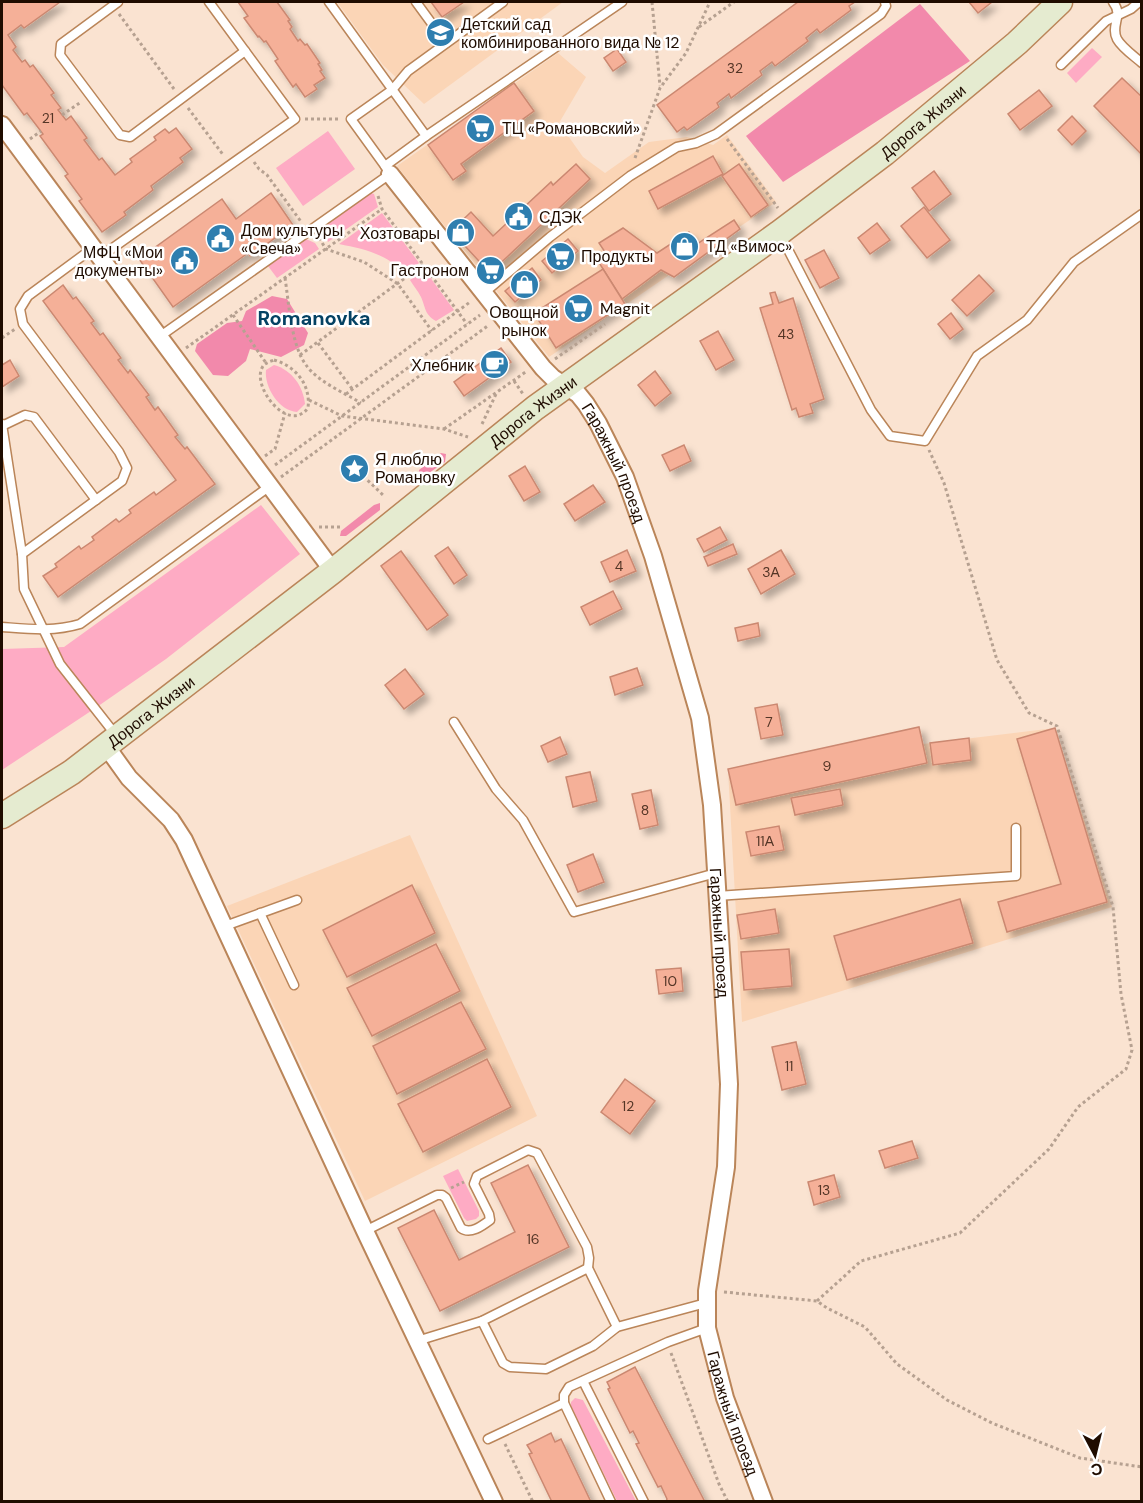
<svg xmlns="http://www.w3.org/2000/svg" width="1143" height="1503" viewBox="0 0 1143 1503" font-family="'DM Sans',sans-serif">
<style>
.built{fill:#fbd5b6}
.green{fill:#feabc4}
.forest{fill:#f289ab}
.building{fill:#f5b098;stroke:#cb8871;stroke-width:1.5;filter:url(#shadow)}
.lines{fill:none;stroke-linecap:round;stroke-linejoin:round}
.service-casing{stroke:#ba8559;stroke-width:11}
.minor-casing{stroke:#ba8559;stroke-width:20}
.secondary-casing{stroke:#ba8559;stroke-width:27}
.path{stroke:#b6a191;stroke-width:3;stroke-dasharray:3 3;stroke-linecap:butt}
.service{stroke:#fff;stroke-width:8}
.minor{stroke:#fff;stroke-width:16}
.secondary{stroke:#e5ebd0;stroke-width:24}
.labels{text-anchor:middle;dominant-baseline:central;stroke-width:5;stroke-linejoin:round;paint-order:stroke}
.number-label{font-size:14px;fill:#543526}
.poi-label{font-size:16px;fill:#1f0c00;stroke:#fff;text-anchor:start}
.street-label{font-size:16px;fill:#1f0c00;stroke:#fff}
.quarter-label{font-size:20px;font-weight:bold;fill:#044263;stroke:#fff}
</style>
<defs>
<filter id="shadow"><feDropShadow dx="5.5" dy="5.5" stdDeviation="3" flood-color="#0004"/></filter>
</defs>
<rect width="100%" height="100%" fill="#fae3d1"/>
<g class="built">
<path d="M337 2H563L424 104 383 65Z"/>
<path d="M558 53 586 77 559 123 583 157 605 173 649 142 687 137 713 145 727 135 776 202 549 357 397 166Z"/>
<path d="M919 727 923 744 1055 728 1112 907 742 1022 728 769Z"/>
<path d="M410 835 537 1116 365 1201 227 906Z"/>
</g>
<g class="green">
<path d="M1092 48 1102 57 1076 83 1067 73Z"/>
<path d="M328 131 355 169 303 206 276 168Z"/>
<path d="M371 193 374 194 378 207 328 242 325 236 324 227Z"/>
<path d="M382 213 419 263 404 273C387 254 364 249 339 244Z"/>
<path d="M306 239 315 243 319 249 277 278 268 266Z"/>
<path d="M424 269 454 310 436 321C424 314 426 308 421 297 418 291 413 285 410 280Z"/>
<path d="M274 365C292 370 303 386 305 404L297 412C279 411 264 387 266 370Z"/>
<path d="M261 505 300 554 166 659 94 709 2 770V649L64 647Z"/>
<path d="M458 1169 479 1211V1216L476 1219 467 1221 464 1218 443 1176Z"/>
<path d="M575 1398 583 1400 636 1501H617L571 1406V1402Z"/>
</g>
<g class="forest">
<path d="M920 4 970 61 783 182 746 136Z"/>
<path d="M272 296 287 299 308 333 304 345 281 357 250 349 246 361 228 376 213 375 195 351 197 344 227 323 242 321 246 311Z"/>
<path d="M441 453 446 454 445 462 423 477 419 475V470Z"/>
<path d="M380 503V510L346 536H340L341 531 374 505Z"/>
</g>
<g class="building">
<path d="M2 2H60L24 28 21 25 8 35 16 47 13 50 22 62 25 60 30 67 33 65 54 93 51 95 61 108 58 110 66 120 71 116 87 138 84 140 99 160 102 158 115 175 132 162 130 159 156 140 154 137 165 129 169 133 176 128 192 149 180 158 183 162 151 186 153 190 124 212 126 215 102 232 79 201 82 199 65 176 68 174 40 136 43 134 27 113 24 115 2 85Z"/>
<path d="M238 2H277L290 20 288 21 292 27 290 29 298 41 300 39 305 45 307 44 320 63 318 64 322 70 320 71 325 78 314 85 317 89 305 97 296 84 293 87 275 61 278 59 266 41 264 42 259 36 258 37 244 18 248 16Z"/>
<path d="M431 2H464L442 17Z"/>
<path d="M798 2H855L849 6 851 10 820 33 817 29 806 38 808 41 775 66 772 62 760 71 762 75 731 98 729 94 717 103 719 107 687 130 684 127 677 132 657 105Z"/>
<path d="M969 2H992L978 13Z"/>
<path d="M617 49 626 62 613 71 604 58Z"/>
<path d="M1122 78 1142 97V155L1094 106Z"/>
<path d="M514 83 534 111 461 164 466 171 453 180 428 145Z"/>
<path d="M1039 90 1052 106 1020 130 1008 114Z"/>
<path d="M1072 116 1086 131 1072 145 1058 130Z"/>
<path d="M713 156 723 174 658 209 649 191Z"/>
<path d="M576 164 590 179 490 273 451 231 471 212 493 236 551 182 553 185Z"/>
<path d="M739 164 768 205 751 217 722 176Z"/>
<path d="M934 171 951 194 929 211 912 188Z"/>
<path d="M271 193 293 225 250 256 248 253 173 307 139 259 222 199 236 219Z"/>
<path d="M924 207 950 240 927 258 901 226Z"/>
<path d="M734 220 740 229 674 277 661 270 622 299 596 258 605 252 599 243 623 228 657 253 689 232 697 244Z"/>
<path d="M877 223 890 240 870 254 858 238Z"/>
<path d="M568 239 578 251 552 273 542 261Z"/>
<path d="M824 250 839 278 820 288 805 260Z"/>
<path d="M532 268 541 280 515 302 505 291Z"/>
<path d="M603 269 625 304 556 348 534 313Z"/>
<path d="M979 275 994 291 967 316 952 300Z"/>
<path d="M63 285 73 299 76 297 94 321 91 323 100 335 103 333 121 358 118 360 128 373 130 370 149 395 146 397 155 410 158 407 178 435 175 437 185 449 187 447 215 484 58 597 43 576 57 567 55 564 79 546 81 549 94 540 92 537 116 519 119 522 131 513 129 510 154 492 156 495 176 480 43 301Z"/>
<path d="M775 292 779 303 793 298 824 399 810 404 813 413 799 417 796 408 792 410 760 308 773 304 770 293Z"/>
<path d="M951 313 963 329 950 339 938 324Z"/>
<path d="M718 331 734 360 716 370 700 341Z"/>
<path d="M501 348 511 362 464 396 454 382Z"/>
<path d="M10 360 19 376 2 387V365Z"/>
<path d="M655 371 671 393 655 406 638 385Z"/>
<path d="M684 445 691 461 670 471 662 455Z"/>
<path d="M525 466 540 492 524 501 509 476Z"/>
<path d="M593 485 605 502 575 521 564 504Z"/>
<path d="M720 527 727 540 704 552 697 539Z"/>
<path d="M733 544 737 554 708 566 704 557Z"/>
<path d="M448 547 467 575 454 584 435 556Z"/>
<path d="M627 550 636 571 610 582 601 562Z"/>
<path d="M781 550 795 574 761 594 748 569Z"/>
<path d="M401 551 448 615 427 630 381 566Z"/>
<path d="M613 591 622 609 590 625 581 607Z"/>
<path d="M758 623 760 636 738 641 735 628Z"/>
<path d="M637 668 643 685 615 695 610 677Z"/>
<path d="M405 669 424 694 404 709 385 685Z"/>
<path d="M777 704 783 735 761 739 755 708Z"/>
<path d="M919 727 927 763 736 805 728 769Z"/>
<path d="M1055 728 1107 902 1007 932 998 902 1061 884 1017 739Z"/>
<path d="M560 737 567 754 548 762 541 746Z"/>
<path d="M969 738 971 760 933 765 930 743Z"/>
<path d="M590 772 597 801 573 807 566 777Z"/>
<path d="M840 789 843 805 795 815 791 798Z"/>
<path d="M651 790 658 825 640 829 632 794Z"/>
<path d="M779 826 784 850 751 856 746 832Z"/>
<path d="M593 854 604 882 578 892 567 865Z"/>
<path d="M412 885 435 933 347 977 323 930Z"/>
<path d="M960 899 973 943 847 980 834 936Z"/>
<path d="M775 909 779 933 741 939 737 915Z"/>
<path d="M436 944 460 991 372 1036 347 988Z"/>
<path d="M789 949 792 986 744 990 741 952Z"/>
<path d="M681 968 683 991 659 994 656 970Z"/>
<path d="M461 1002 486 1049 397 1094 373 1046Z"/>
<path d="M796 1042 806 1084 782 1090 772 1047Z"/>
<path d="M487 1059 511 1107 423 1152 398 1104Z"/>
<path d="M625 1079 655 1101 630 1134 601 1112Z"/>
<path d="M912 1141 918 1158 885 1168 879 1151Z"/>
<path d="M528 1165 569 1247 440 1311 398 1228 434 1210 459 1260 515 1232 491 1183Z"/>
<path d="M834 1175 840 1197 814 1205 808 1182Z"/>
<path d="M635 1367 705 1502H666L667 1499 661 1486 658 1487 636 1444 639 1443 633 1431 630 1433 608 1389 610 1388 607 1382Z"/>
<path d="M551 1433 555 1442 561 1439 591 1502H552L529 1454 532 1453 527 1445Z"/>
</g>
<g class="lines">
<defs>
<g id="service">
<path d="M118 2 61 44 60 55 120 135 130 137 245 51"/>
<path d="M416 2 446 43"/>
<path d="M1113 2C1124 16 1110 25 1117 39 1122 48 1134 56 1142 63"/>
<path d="M1061 65 1106 21 1131 9 1139 2"/>
<path d="M426 136 622 2"/>
<path d="M385 166 351 119 392 90 408 71 503 2"/>
<path d="M780 234 871 410 890 436 925 441 977 356 1027 320 1074 262 1142 214"/>
<path d="M93 248 28 296 20 309 23 324 119 452 127 468 122 481 22 554 24 589 60 664 115 734"/>
<path d="M100 257 295 119 209 2"/>
<path d="M484 293 550 237 630 176 677 147 696 143 716 134 881 14 886 6 885 2"/>
<path d="M159 337 390 174 385 166 426 136 329 2"/>
<path d="M2 424 22 554"/>
<path d="M2 426 25 415 34 417 96 500"/>
<path d="M2 627C29 629 53 632 80 624L270 486"/>
<path d="M454 722 496 789 523 820 574 912 716 873"/>
<path d="M717 896 1016 876V828"/>
<path d="M260 913 294 985"/>
<path d="M225 926 297 900"/>
<path d="M365 1231 437 1195H442L446 1198 461 1228C470 1235 482 1226 490 1220L489 1214 474 1184 477 1176 528 1150 537 1153 587 1247 589 1258 588 1268 617 1327"/>
<path d="M482 1321 503 1363 510 1367 546 1369 593 1346 617 1327 706 1303"/>
<path d="M417 1341 482 1321 588 1268"/>
<path d="M583 1381 644 1502"/>
<path d="M488 1439 564 1403"/>
<path d="M611 1502 564 1403V1395L569 1387 668 1342 707 1328"/>
</g>
<g id="minor">
<path d="M2 125 333 571"/>
<path id="s1" d="M390 174 543 368 553 378 578 394 586 404 598 423 625 477 653 556 700 718 712 805 729 1084 726 1167 707 1291V1328L725 1398 764 1502"/>
<path d="M106 746 129 778 171 820 184 840 365 1231 494 1502"/>
</g>
<g id="secondary">
<path id="s2" d="M2 816 72 772 333 571 535 408 779 233 885 153 1017 43 1060 2"/>
</g>
</defs>
<use href="#service" class="service-casing"/>
<use href="#minor" class="minor-casing"/>
<use href="#secondary" class="secondary-casing"/>
<g class="path">
<path d="M652 2 660 86"/>
<path d="M119 14 174 89"/>
<path d="M699 27 734 2"/>
<path d="M188 108 224 156"/>
<path d="M62 115 81 102"/>
<path d="M305 119H341"/>
<path d="M30 139 41 131"/>
<path d="M727 139 778 208"/>
<path d="M635 158 660 88 686 53 710 2"/>
<path d="M254 162 259 169 267 175 302 223"/>
<path d="M378 196 382 209 467 324"/>
<path d="M319 238 326 249 364 262 398 284 432 331"/>
<path d="M285 278C289 303 291 345 306 365 318 382 343 392 361 403"/>
<path d="M233 315 266 363"/>
<path d="M2 338 15 329"/>
<path d="M318 343 353 390"/>
<path d="M186 348 382 209"/>
<path d="M300 355 424 264"/>
<path d="M555 359 605 324"/>
<path d="M274 360C295 366 311 384 308 408 288 434 252 387 262 368 264 363 269 362 274 360Z"/>
<path d="M514 381 523 394"/>
<path d="M346 394 470 302"/>
<path d="M309 400 342 416 444 429 468 437"/>
<path d="M482 424 496 394"/>
<path d="M444 429 527 371"/>
<path d="M265 456 275 449 285 413"/>
<path d="M275 465 480 315"/>
<path d="M359 472 383 495"/>
<path d="M281 477 489 325"/>
<path d="M319 527H341"/>
<path d="M451 1188 464 1182"/>
<path d="M724 1292 817 1301 827 1308 865 1327 897 1364 947 1400 992 1423 1080 1458 1142 1467"/>
<path d="M817 1301 861 1261 960 1233 1049 1149 1078 1107 1126 1069 1132 1050 1121 994 1113 907 1057 726 1029 713 997 660 944 483 929 450"/>
<path d="M671 1353 719 1484 728 1502"/>
<path d="M505 1444 533 1502"/>
</g>
<use href="#service" class="service"/>
<use href="#minor" class="minor"/>
<use href="#secondary" class="secondary"/>
</g>
<defs>
<symbol id="school-disc" viewBox="-11 -11 22 22"><circle r="9.5" fill="#2e7eaf" stroke="#fff"/><path d="M0-5L7-2L0 1L-7-2ZM-4 1L0 2.5L4 1V4Q0 6-4 4Z" fill="#fff"/></symbol>
<symbol id="supermarket-disc" viewBox="-11 -11 22 22"><circle r="9.5" fill="#2e7eaf" stroke="#fff"/><path d="M-6-5.5h2.5l.6 2H6L4.5 2H-2.5L-4.4-4H-6ZM-1.5 3.2a1.3 1.3 0 1 0 .1 0ZM3 3.2a1.3 1.3 0 1 0 .1 0Z" fill="#fff"/></symbol>
<symbol id="civic-disc" viewBox="-11 -11 22 22"><circle r="9.5" fill="#2e7eaf" stroke="#fff"/><path d="M-.6-6.5H3V-4.5H.6V-3L4-1V1h2V6H-6V1h2V-1L-.6-3ZM-1.2 2.5V6h2.4V2.5Z" fill="#fff"/></symbol>
<symbol id="shop-disc" viewBox="-11 -11 22 22"><circle r="9.5" fill="#2e7eaf" stroke="#fff"/><path d="M-5-2.5h2.3a2.7 3.5 0 0 1 5.4 0H5L5.5 6h-11ZM-1.5-2.5h3a1.5 2.3 0 0 0-3 0Z" fill="#fff"/></symbol>
<symbol id="cafe-disc" viewBox="-11 -11 22 22"><circle r="9.5" fill="#2e7eaf" stroke="#fff"/><path d="M-5.5-4.5H6V0H3Q3 3.5 0 3.5H-2.5Q-5.5 3.5-5.5 0ZM3-3.2v2h1.7v-2ZM-6 4.5H4V6H-6Z" fill="#fff"/></symbol>
<symbol id="sight-disc" viewBox="-11 -11 22 22"><circle r="9.5" fill="#2e7eaf" stroke="#fff"/><path d="M0-6L1.8-2.2L6-1.7L2.9 1.2L3.7 5.4L0 3.3L-3.7 5.4L-2.9 1.2L-6-1.7L-1.8-2.2Z" fill="#fff"/></symbol>
</defs>
<g fill-rule="evenodd">
<use href="#school-disc" x="424" y="16" width="33" height="33"/>
<use href="#supermarket-disc" x="464" y="112" width="33" height="33"/>
<use href="#civic-disc" x="502" y="200" width="33" height="33"/>
<use href="#shop-disc" x="444" y="216" width="33" height="33"/>
<use href="#civic-disc" x="204" y="222" width="33" height="33"/>
<use href="#shop-disc" x="668" y="230" width="33" height="33"/>
<use href="#supermarket-disc" x="544" y="240" width="33" height="33"/>
<use href="#civic-disc" x="168" y="244" width="33" height="33"/>
<use href="#supermarket-disc" x="474" y="254" width="33" height="33"/>
<use href="#shop-disc" x="508" y="268" width="33" height="33"/>
<use href="#supermarket-disc" x="562" y="292" width="33" height="33"/>
<use href="#cafe-disc" x="478" y="348" width="33" height="33"/>
<use href="#sight-disc" x="338" y="452" width="33" height="33"/>
</g>
<g class="labels">
<g class="number-label">
<text x="735" y="68">32</text>
<text x="48" y="118">21</text>
<text x="786" y="334">43</text>
<text x="619" y="566">4</text>
<text x="771" y="572">3А</text>
<text x="769" y="722">7</text>
<text x="827" y="766">9</text>
<text x="645" y="810">8</text>
<text x="765" y="841">11А</text>
<text x="670" y="981">10</text>
<text x="789" y="1066">11</text>
<text x="628" y="1106">12</text>
<text x="824" y="1190">13</text>
<text x="533" y="1239">16</text>
</g>
<g class="poi-label">
<text x="461" y="24">Детский сад<tspan x="461" dy="18">комбинированного вида № 12</tspan></text>
<text x="502" y="128">ТЦ «Романовский»</text>
<text x="539" y="217">СДЭК</text>
<text x="241" y="230">Дом культуры<tspan x="241" dy="18">«Свеча»</tspan></text>
<text x="440" y="233" text-anchor="end">Хозтовары</text>
<text x="706" y="246">ТД «Вимос»</text>
<text x="163" y="252" text-anchor="end">МФЦ «Мои<tspan x="163" dy="18">документы»</tspan></text>
<text x="581" y="256">Продукты</text>
<text x="469" y="270" text-anchor="end">Гастроном</text>
<text x="600" y="308">Magnit</text>
<text x="524" y="312" text-anchor="middle">Овощной<tspan x="524" dy="18">рынок</tspan></text>
<text x="474" y="365" text-anchor="end">Хлебник</text>
<text x="375" y="459">Я люблю<tspan x="375" dy="18">Романовку</tspan></text>
</g>
<g class="street-label">
<text stroke="none"><textPath href="#s2" startOffset="1154">Дорога Жизни</textPath></text>
<text stroke="none"><textPath href="#s2" startOffset="668">Дорога Жизни</textPath></text>
<text stroke="none"><textPath href="#s1" startOffset="369">Гаражный проезд</textPath></text>
<text stroke="none"><textPath href="#s2" startOffset="182">Дорога Жизни</textPath></text>
<text stroke="none"><textPath href="#s1" startOffset="855">Гаражный проезд</textPath></text>
<text stroke="none"><textPath href="#s1" startOffset="1341">Гаражный проезд</textPath></text>
</g>
<g class="quarter-label">
<text x="314" y="318">Romanovka</text>
</g>
</g>
<rect width="1143" height="1503" fill="none" stroke="#1f0c00" stroke-width="6"/>
<g transform="translate(1095 1455) rotate(173)" stroke="#ffffff" stroke-width="4.5" paint-order="stroke">
<path d="M0-4.5L10 22L0 15L-10 22Z" fill="#1f0c00"/>
<text y="-9" font-size="16" font-weight="bold" text-anchor="middle" fill="#1f0c00">С</text>
</g>
</svg>
